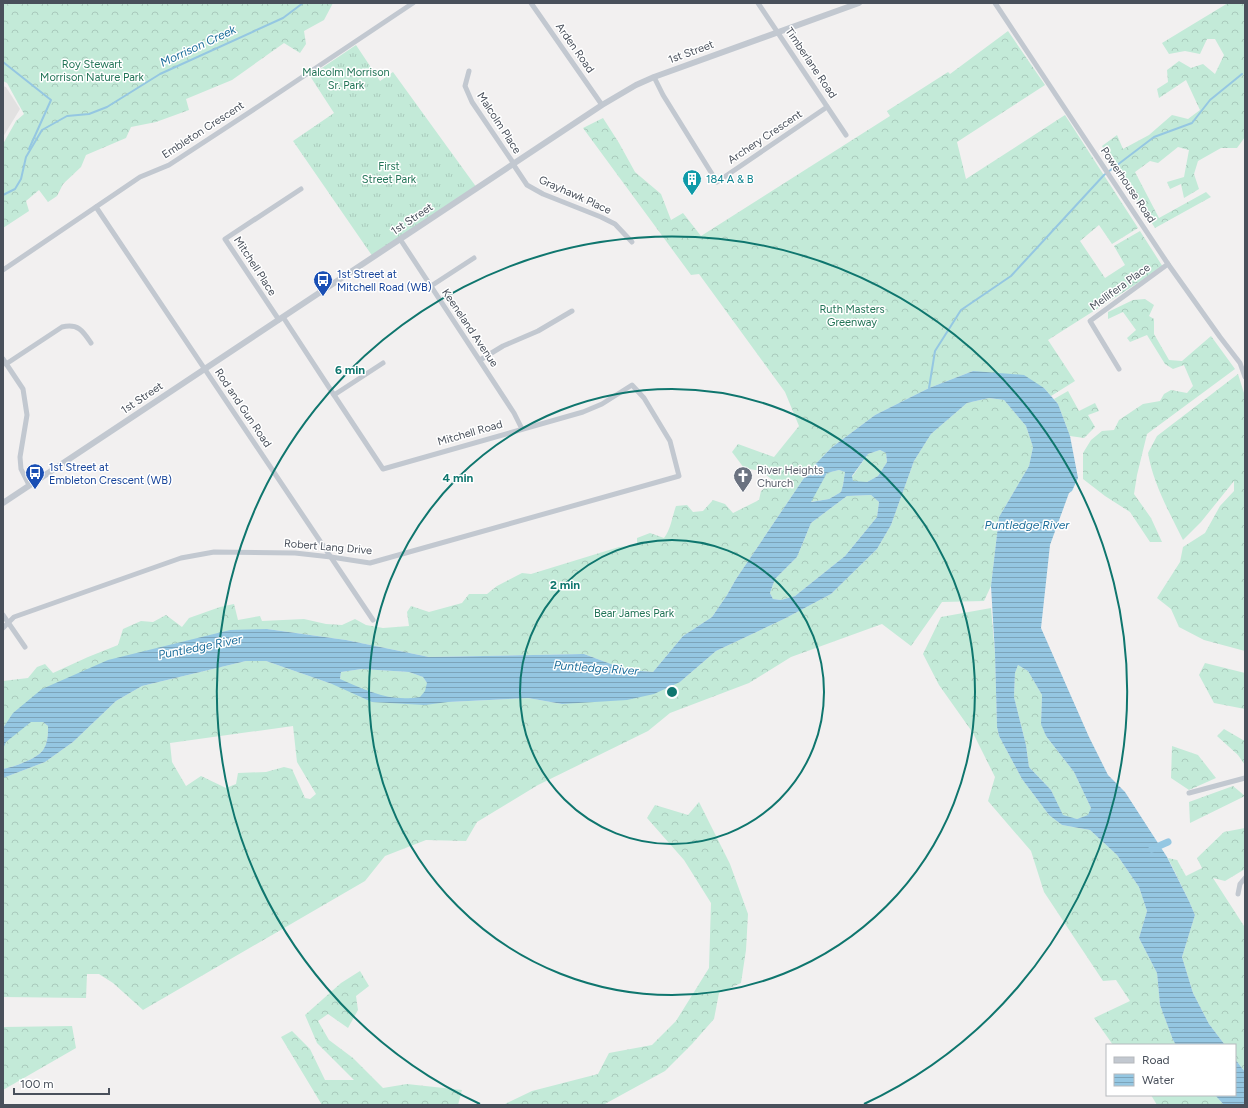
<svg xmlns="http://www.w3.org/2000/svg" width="1248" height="1108" viewBox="0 0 1248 1108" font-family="Figtree,sans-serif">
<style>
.education{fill:#e2e1e1}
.grass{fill:url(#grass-tufts)}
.forest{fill:url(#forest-crowns);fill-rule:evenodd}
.water{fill:url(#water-rules);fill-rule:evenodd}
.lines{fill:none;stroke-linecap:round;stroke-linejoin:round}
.stream{stroke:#95c7e2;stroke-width:2}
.canal{stroke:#95c7e2;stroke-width:7}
.minor{stroke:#c2c8d0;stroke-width:5}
.tertiary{stroke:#c2c8d0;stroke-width:6}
.ring{fill:none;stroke:#0f766e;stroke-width:2}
.labels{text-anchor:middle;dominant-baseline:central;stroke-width:3;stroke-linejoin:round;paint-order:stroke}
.street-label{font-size:11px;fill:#49505b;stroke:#fff}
.park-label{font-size:11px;fill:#227457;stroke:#fff}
.culture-label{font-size:11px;fill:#0d838f;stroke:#fff;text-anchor:start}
.transit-label{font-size:11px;fill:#164399;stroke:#fff;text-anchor:start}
.worship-label{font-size:11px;fill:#5b616d;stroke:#fff;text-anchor:start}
.water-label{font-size:12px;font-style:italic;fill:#1c6e9b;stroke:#fff}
.centre{fill:#0f766e;stroke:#fff;stroke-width:2}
.ring-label{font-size:12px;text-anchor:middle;font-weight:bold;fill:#0f766e;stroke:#fff;stroke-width:3;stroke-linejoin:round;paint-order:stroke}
</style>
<defs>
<pattern id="grass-tufts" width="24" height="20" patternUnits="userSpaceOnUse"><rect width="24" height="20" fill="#c3ead8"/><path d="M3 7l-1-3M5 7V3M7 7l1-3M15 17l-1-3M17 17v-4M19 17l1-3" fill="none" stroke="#a9cabc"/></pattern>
<pattern id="forest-crowns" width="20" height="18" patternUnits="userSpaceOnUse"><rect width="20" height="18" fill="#c3ead8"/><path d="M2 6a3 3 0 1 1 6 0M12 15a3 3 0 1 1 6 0" fill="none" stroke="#a9cabc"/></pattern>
<pattern id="water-rules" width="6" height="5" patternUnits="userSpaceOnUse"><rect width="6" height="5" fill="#95c7e2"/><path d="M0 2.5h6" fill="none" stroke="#7ca4ba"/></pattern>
</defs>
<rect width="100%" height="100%" fill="#f2f0f0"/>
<path class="education" d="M3 86 6 87 20 109 3 137Z"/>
<path class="grass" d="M356 45 380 81 393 72 477 188 373 257 293 141 334 113 310 76Z"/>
<g class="forest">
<path d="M3 3H333L324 20 304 31 306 44 300 53 284 43 232 80 186 99 189 110 156 122 131 127 126 138 86 155 81 167 63 184 57 196 48 202 39 190 26 201 29 211 3 228V144L16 121 24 114 7 83 3 81Z"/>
<path d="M1228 3H1245V137L1237 148H1221L1198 161 1194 174 1199 189 1184 198 1181 184 1170 189 1167 182 1184 177 1189 150 1178 147 1158 163 1150 161 1135 172 1159 218 1206 192 1211 197 1155 228 1102 146 1117 135 1123 149 1149 135 1172 115 1188 119 1200 110 1186 80 1159 98 1157 89 1168 82 1167 70 1179 61 1191 68 1203 64 1215 74 1224 55 1215 39H1207L1200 54 1185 51 1169 54 1162 43Z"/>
<path d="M1008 31 1045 85 957 142 966 179 1065 115 1138 228 1112 244 1099 225 1080 241 1105 278 1125 265 1114 246 1140 231 1163 267 1048 340 1075 381 1051 396 1044 388 973 371 929 388 875 415 831 448 808 472 736 579 727 595 712 617 683 636 653 672 627 670 584 654 429 657 346 640 267 629 43 722 48 726C48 735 48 743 43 750 37 759 13 767 3 769V681L28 678 37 667 45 664 53 673 88 657 118 645 123 629 141 621 153 622 166 615 182 627 189 618 220 607 234 604 238 620 260 616 262 621 304 619 326 624 342 625 355 619 366 625 383 628 409 626 407 612 411 606 429 612 462 603 469 594H487L497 586 522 573 531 574 619 547 637 545V538L650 533 664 538C671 529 672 517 676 506L687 505 693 512 703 511 713 500 725 504 733 513 759 500 761 491 774 481 761 471 744 468 732 452 738 444 774 457 799 426 785 392 699 274 691 275 583 128 603 118 619 143 635 172 661 194 671 220 683 213 701 236 890 116 887 111 948 72 950 74Z"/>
<path d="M1145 299 1154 305 1149 316 1154 319V334L1169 360 1182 361 1211 336 1235 369 1147 434 1137 475 1134 494 1151 518 1162 542H1150L1130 512 1105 496 1083 479V453L1091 440 1102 431 1114 430 1119 420 1143 404 1160 401 1164 394 1171 390 1187 393 1193 386 1184 365 1173 369 1165 364 1147 335 1130 342 1127 338 1136 330 1123 312 1108 319V312L1133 300Z"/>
<path d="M1238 374 1244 393 1245 416V651L1204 640 1179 627 1171 609 1157 598 1180 562 1183 547 1205 533 1220 506 1234 491V481L1201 522 1183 540C1169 512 1153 483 1148 453L1157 436Z"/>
<path d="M1068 391 1079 411 1095 403 1099 411 1088 415 1095 427 1084 438 1070 436 1058 404 1054 399Z"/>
<path d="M989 398 1004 400 1026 426 1033 447 1029 466 999 517 991 586 984 601 942 602 911 646 882 624 791 657 749 683 670 713 648 731 538 785 477 822 466 841 426 840 385 856 365 881 143 1010 113 983 99 974H87L86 998 3 997V778L45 762 73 742 116 701 142 686 246 661H266L332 684 340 679 341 672 362 669 409 672 423 677 427 683 448 702 528 698 562 704 680 682 716 651 784 619 831 594 877 549 891 525 914 461 931 434 967 403ZM293 726 297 762 316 794 310 799 305 798 292 769 284 767 266 772 238 773 236 784 226 788 201 776 186 786 172 762 170 743Z"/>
<path d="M880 450 886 453 887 462 878 476 867 482H853L852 477 868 454Z"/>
<path d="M839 470 845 472 843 485 841 492 829 499 810 502 827 473Z"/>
<path d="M871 495 879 502 877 517 845 556 795 596 781 600 773 599 770 593 775 579 797 557 811 523 847 496Z"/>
<path d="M991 608 995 654 997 727 999 736 1022 779 1049 815 1062 825 1090 830 1117 855 1139 887 1147 911 1139 938 1157 973 1160 1005 1173 1040 1176 1045H1113L1094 1018 1130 1001 1116 980 1103 981 1044 892 1031 851 988 801 995 777 973 733 939 685 923 654 941 617Z"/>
<path d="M1205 663 1245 673V709L1214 703 1199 675Z"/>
<path d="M1018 665 1028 671 1042 695 1041 723 1046 736 1074 772 1091 808 1089 815 1077 819 1063 816 1051 790 1029 767 1026 745 1014 697 1015 673Z"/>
<path d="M1224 729 1243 740H1245V765L1238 755 1217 736Z"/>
<path d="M1172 746 1198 755 1216 778 1189 790 1171 778Z"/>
<path d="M1233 786 1245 796 1190 823 1189 802Z"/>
<path d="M699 802 730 864 748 914 746 950 741 983 719 993 714 1019 692 1044 665 1071 603 1105H503L532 1091 598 1074 609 1053 652 1045 676 1021 709 968 711 903 684 860 647 818 655 805 688 815Z"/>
<path d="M1245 828V869L1225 881 1213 878 1244 926 1245 925V1072L1235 1059V1045H1225L1209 1024 1193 993 1182 957 1195 915 1189 901 1168 858 1177 860 1186 876 1202 868 1197 858 1224 832Z"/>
<path d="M360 971 369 986 356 996 358 1010 348 1028 328 1014 318 1021 329 1040 353 1058 383 1088 407 1084 462 1090 458 1105H322L281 1037 292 1031 310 1049 325 1080H354L317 1043 305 1015 341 983Z"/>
<path d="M72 1026 76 1048 3 1090V1027Z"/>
<path d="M1151 1095H1215L1224 1105H1157Z"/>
</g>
<g class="water">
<path d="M973 371 1024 375 1044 388 1058 404 1070 436 1078 478 1072 491 1069 493 1050 545 1041 628 1089 737 1108 775 1125 792 1167 857 1189 901 1195 915 1182 957 1193 993 1209 1024 1225 1045H1176L1173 1040 1160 1005 1157 973 1139 938 1147 911 1139 887 1117 855 1090 830 1062 825 1049 815 1022 779 999 736 997 727 995 654 991 586 999 517 1029 466 1033 447 1026 426 1004 400 989 398 967 403 931 434 914 461 891 525 877 549 831 594 784 619 716 651 680 682 654 694 627 700 562 704 528 698 448 702 425 705 372 702 332 684 266 661H246L142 686 116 701 73 742 45 762 3 778V769C13 767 37 759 43 750 48 743 48 734 48 726L43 722H31L6 742 3 749V728L13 713 42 689 108 660 230 630 267 629 346 640 429 657 584 654 627 670 653 672 683 636 712 617 727 595 736 579 808 472 831 448 875 415 929 388ZM880 450 886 453 887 462 878 476 867 482 853 481 852 476 868 454ZM839 470 845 472 843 485 841 492 829 499 811 502 827 473ZM871 495 879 502 877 517 845 556 795 596 781 600 773 599 770 593 775 579 797 557 811 523 847 496ZM1018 665 1028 671 1042 695 1041 724 1046 736 1074 772 1091 808 1088 815 1077 819 1063 815 1051 790 1029 767 1026 745 1014 697 1015 673ZM362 669 409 672 423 677 427 683 425 691 420 697C389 702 368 691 340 679L341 672Z"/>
<path d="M1235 1059 1245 1072V1105H1224L1215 1095H1235Z"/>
</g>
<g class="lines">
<g class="stream">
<path d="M3 62 51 100 29 149"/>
<path d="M3 195 15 189 21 179 26 157 42 130 67 116 89 114 107 107 160 74 283 18 303 3"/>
<path d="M929 388 935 351 961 310 1011 276 1104 175 1154 137 1192 123 1210 100 1242 74"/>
</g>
<path class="canal" d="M1152 849 1168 842"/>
<g class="minor">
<path d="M531 3 602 105"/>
<path d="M758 3 846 135"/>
<path d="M995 3 1168 264 1220 337 1240 363 1245 377"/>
<path d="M469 71 465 86 472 102 514 164"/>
<path d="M654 77 663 95 717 182 827 107"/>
<path d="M513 164 527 185 543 194 601 217 615 224 632 242"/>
<path d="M96 207 373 620"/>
<path d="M400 239 514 413 522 429"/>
<path d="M3 270 140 177 169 165 259 106 413 3"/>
<path d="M431 286 474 258"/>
<path d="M279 320 225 239 301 189"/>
<path d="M3 359 23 389 27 415 20 457 21 469 29 485"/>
<path d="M480 360 503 346 538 331 572 311"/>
<path d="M6 364 62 327C78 323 83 331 91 343"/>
<path d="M1119 369 1090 321 1168 264"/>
<path d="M334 395 383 363"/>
<path d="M3 615 25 647"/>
<path d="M3 628 14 617 181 558 214 552 295 553 331 557 370 563 679 476 670 441 644 398 632 385 602 404 583 412 383 469 334 395 283 317"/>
<path d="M1189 793 1245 778"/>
<path d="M1238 894 1240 884 1245 878"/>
</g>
<path class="tertiary" d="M3 503 602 105 636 85 654 77 859 3"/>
</g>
<g class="ring">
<circle cx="672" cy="692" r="152"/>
<circle cx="672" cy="692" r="303"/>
<path d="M480 1104A455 455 0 1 1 864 1104"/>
</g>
<defs>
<symbol id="building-pin" viewBox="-11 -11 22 30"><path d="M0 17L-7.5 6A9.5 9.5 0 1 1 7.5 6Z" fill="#0f9aa8" stroke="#fff"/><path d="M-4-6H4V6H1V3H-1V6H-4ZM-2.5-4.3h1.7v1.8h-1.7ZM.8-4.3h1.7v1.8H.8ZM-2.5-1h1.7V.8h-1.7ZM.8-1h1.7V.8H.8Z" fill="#fff"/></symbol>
<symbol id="bus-pin" viewBox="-11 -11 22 30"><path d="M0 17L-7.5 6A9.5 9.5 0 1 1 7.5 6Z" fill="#1a4fb4" stroke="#fff"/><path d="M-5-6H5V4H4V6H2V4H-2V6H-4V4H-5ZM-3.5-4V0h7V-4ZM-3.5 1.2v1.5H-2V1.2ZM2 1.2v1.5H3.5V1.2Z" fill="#fff"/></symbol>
<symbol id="church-pin" viewBox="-11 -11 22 30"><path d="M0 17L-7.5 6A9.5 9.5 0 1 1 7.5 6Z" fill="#6b7280" stroke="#fff"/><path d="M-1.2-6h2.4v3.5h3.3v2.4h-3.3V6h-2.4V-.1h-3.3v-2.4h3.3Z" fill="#fff"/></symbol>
</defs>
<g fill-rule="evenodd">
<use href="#building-pin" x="681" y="168" width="22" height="30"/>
<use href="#bus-pin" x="312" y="269" width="22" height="30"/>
<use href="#bus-pin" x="24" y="462" width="22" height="30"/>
<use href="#church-pin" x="732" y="465" width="22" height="30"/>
</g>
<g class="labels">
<g class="street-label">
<text transform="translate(575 48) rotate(55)">Arden Road</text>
<text transform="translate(691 52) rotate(-20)">1st Street</text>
<text transform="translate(811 63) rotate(56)">Timberlane Road</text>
<text transform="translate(499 123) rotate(57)">Malcolm Place</text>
<text transform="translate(203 130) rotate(-33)">Embleton Crescent</text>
<text transform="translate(765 137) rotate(-34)">Archery Crescent</text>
<text transform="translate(1128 185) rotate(56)">Powerhouse Road</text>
<text transform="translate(575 195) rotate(24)">Grayhawk Place</text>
<text transform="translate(412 219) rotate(-34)">1st Street</text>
<text transform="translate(255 266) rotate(57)">Mitchell Place</text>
<text transform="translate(1120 287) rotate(-36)">Mellifera Place</text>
<text transform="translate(470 328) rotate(56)">Keeneland Avenue</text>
<text transform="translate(142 398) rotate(-34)">1st Street</text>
<text transform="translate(243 408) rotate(56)">Rod and Gun Road</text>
<text transform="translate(470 433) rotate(-16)">Mitchell Road</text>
<text transform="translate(328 547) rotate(5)">Robert Lang Drive</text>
</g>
<g class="park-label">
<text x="92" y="64">Roy Stewart<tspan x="92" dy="13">Morrison Nature Park</tspan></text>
<text x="346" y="72">Malcolm Morrison<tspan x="346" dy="13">Sr. Park</tspan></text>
<text x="389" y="166">First<tspan x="389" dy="13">Street Park</tspan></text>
<text x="852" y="309">Ruth Masters<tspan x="852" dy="13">Greenway</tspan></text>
<text x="634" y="613">Bear James Park</text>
</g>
<g class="culture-label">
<text x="706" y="179">184 A &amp; B</text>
</g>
<g class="transit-label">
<text x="337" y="274">1st Street at<tspan x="337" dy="13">Mitchell Road (WB)</tspan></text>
<text x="49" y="467">1st Street at<tspan x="49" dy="13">Embleton Crescent (WB)</tspan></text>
</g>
<g class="worship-label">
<text x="757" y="470">River Heights<tspan x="757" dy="13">Church</tspan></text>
</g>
<g class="water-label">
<text transform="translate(198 46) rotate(-25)">Morrison Creek</text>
<text x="1027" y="525">Puntledge River</text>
<text transform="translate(200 647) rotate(-11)">Puntledge River</text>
<text transform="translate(596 668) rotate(4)">Puntledge River</text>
</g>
</g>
<circle cx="672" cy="692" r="6" class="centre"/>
<g class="ring-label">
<text x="350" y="374">6 min</text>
<text x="458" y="482">4 min</text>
<text x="565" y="589">2 min</text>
</g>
<rect width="1248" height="1108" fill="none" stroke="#49505b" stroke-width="8"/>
<rect x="1106" y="1044" width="130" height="52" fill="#ffffff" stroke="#b6b9bd"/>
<rect x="1114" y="1057" width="20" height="6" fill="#c2c8d0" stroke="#b6b9bd"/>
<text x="1142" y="1064" font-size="12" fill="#49505b">Road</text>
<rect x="1114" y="1074" width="20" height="12" fill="url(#water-rules)" stroke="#b6b9bd"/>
<text x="1142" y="1084" font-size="12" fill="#49505b">Water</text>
<path d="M14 1088v6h95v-6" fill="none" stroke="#49505b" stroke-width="2"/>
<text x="20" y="1088" font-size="12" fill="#49505b" stroke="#ffffff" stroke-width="3" paint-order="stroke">100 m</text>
</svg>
